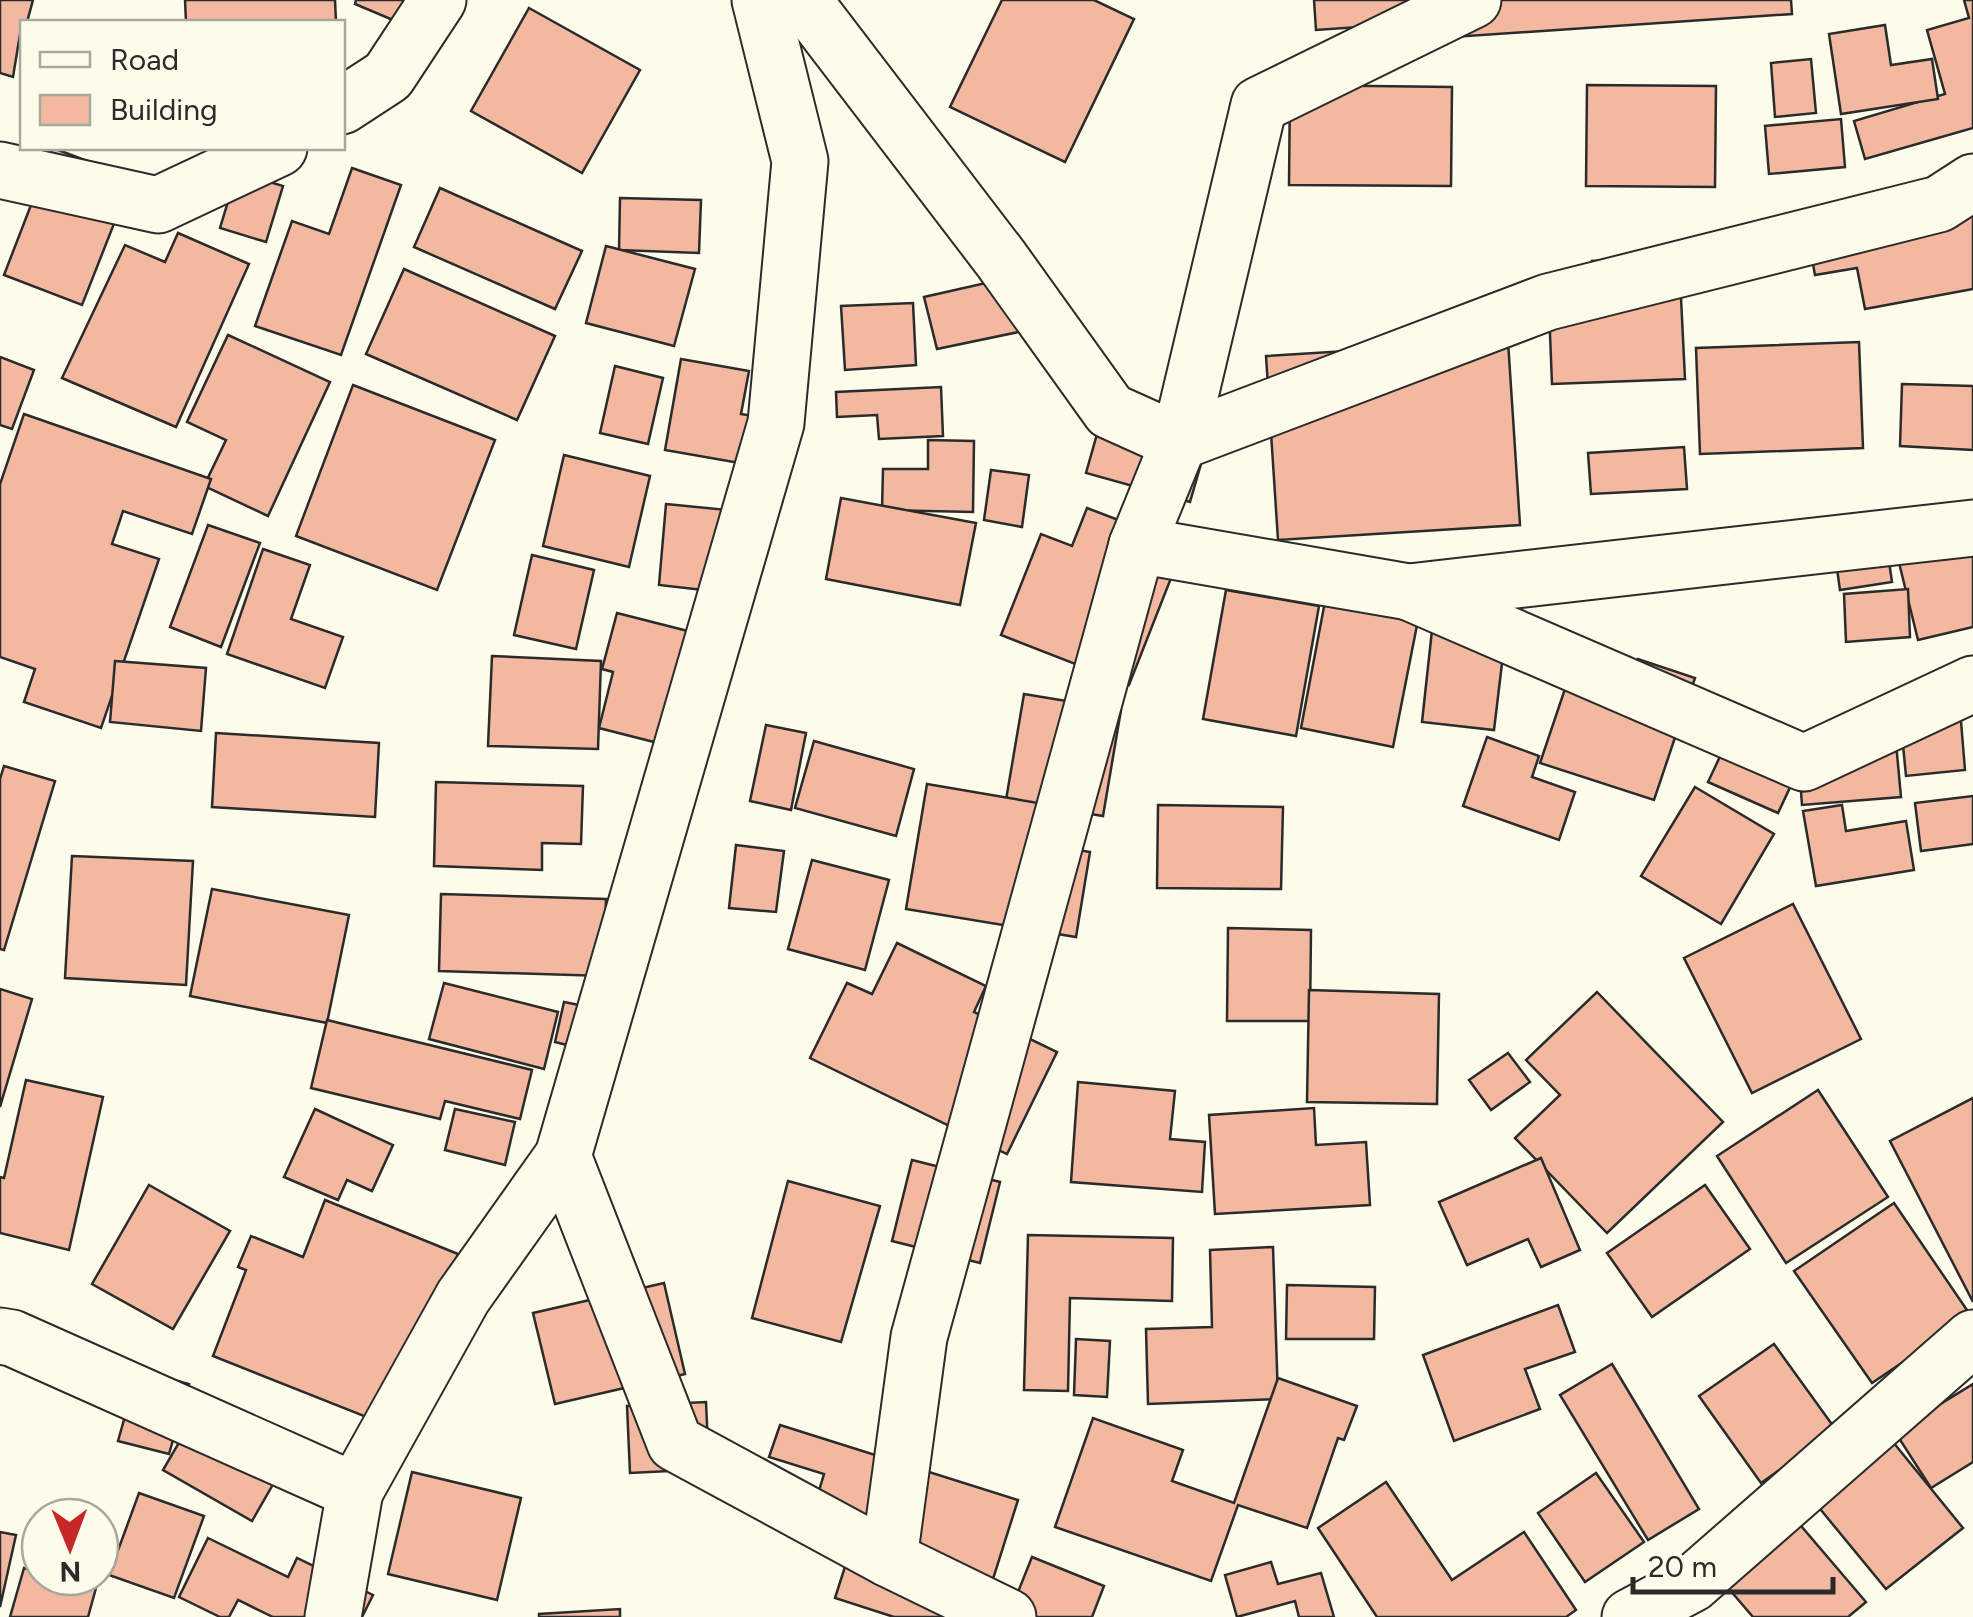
<svg xmlns="http://www.w3.org/2000/svg" width="1973" height="1617" viewBox="0 0 1973 1617" font-family="Figtree,sans-serif">
<style>
.building{fill:#f2b8a0;stroke:#2b2b2b;stroke-width:2.5}
.lines{fill:none;stroke-linecap:round;stroke-linejoin:round}
.street-casing{stroke:#2b2b2b;stroke-width:59}
.street{stroke:#fdfbea;stroke-width:55}
</style>
<rect width="100%" height="100%" fill="#fdfbea"/>
<g class="building">
<path d="M0 0H33L27 22H22L13 77 0 73Z"/>
<path d="M185 0H335L336 22H186Z"/>
<path d="M356 0H455L438 39 355 4Z"/>
<path d="M1002 0H1094L1134 19 1065 162 950 107Z"/>
<path d="M1314 0H1444L1445 21 1316 30Z"/>
<path d="M1450 0H1791L1792 14 1453 37Z"/>
<path d="M1964 0H1973V128L1865 159 1854 121 1945 94 1927 30 1969 18Z"/>
<path d="M529 8 640 70 582 173 471 111Z"/>
<path d="M1885 25 1891 65 1932 59 1938 99 1841 114 1829 34Z"/>
<path d="M1811 59 1816 113 1775 117 1771 63Z"/>
<path d="M1290 85 1452 87 1451 186 1289 185Z"/>
<path d="M1587 85 1716 86 1715 187 1586 186Z"/>
<path d="M1841 119 1845 167 1769 174 1765 126Z"/>
<path d="M53 148 132 178 82 305 4 275Z"/>
<path d="M352 168 401 185 341 355 255 326 292 221 329 234Z"/>
<path d="M237 172 283 186 266 242 220 228Z"/>
<path d="M1973 184V289L1865 309 1857 268 1815 275 1804 215Z"/>
<path d="M440 188 582 251 555 309 414 247Z"/>
<path d="M620 198 701 200 699 253 619 250Z"/>
<path d="M178 233 249 264 176 427 62 378 125 245 165 262Z"/>
<path d="M606 246 695 269 674 346 586 323Z"/>
<path d="M1679 257 1685 379 1552 384 1549 309 1595 307 1592 261Z"/>
<path d="M404 269 555 336 517 420 366 354Z"/>
<path d="M1021 275 1033 329 937 349 924 297Z"/>
<path d="M913 303 916 365 845 370 841 306Z"/>
<path d="M228 335 330 382 268 516 204 486 226 440 187 422Z"/>
<path d="M1508 341 1520 525 1278 540 1266 356Z"/>
<path d="M1859 342 1863 448 1700 454 1696 348Z"/>
<path d="M0 357 34 370 12 429 0 425Z"/>
<path d="M681 359 749 371 741 414 777 420 768 468 665 450Z"/>
<path d="M615 366 663 378 648 444 600 433Z"/>
<path d="M1902 384 1973 386V450L1900 446Z"/>
<path d="M353 385 495 440 437 590 296 536Z"/>
<path d="M941 387 943 436 879 439 877 415 837 417 836 392Z"/>
<path d="M24 414 211 479 192 534 123 511 112 544 159 559 101 728 24 702 35 669 0 657V484Z"/>
<path d="M1101 420 1205 450 1190 502 1086 473Z"/>
<path d="M928 440 974 441 973 512 882 510 883 469H928Z"/>
<path d="M1684 447 1687 489 1591 494 1588 453Z"/>
<path d="M564 455 650 476 629 567 543 546Z"/>
<path d="M991 470 1029 475 1022 527 984 520Z"/>
<path d="M841 498 976 523 960 605 826 579Z"/>
<path d="M666 504 738 511 730 593 659 585Z"/>
<path d="M1973 506V627L1918 640 1890 526Z"/>
<path d="M1087 508 1184 545 1129 685 1001 635 1041 534 1072 546Z"/>
<path d="M208 525 260 543 221 647 170 627Z"/>
<path d="M1885 534 1892 582 1840 590 1833 541Z"/>
<path d="M263 549 310 565 291 619 343 637 325 688 227 654Z"/>
<path d="M532 555 594 570 576 649 514 635Z"/>
<path d="M1908 589 1910 637 1846 642 1844 594Z"/>
<path d="M1226 590 1319 606 1296 736 1203 719Z"/>
<path d="M1327 591 1420 610 1393 747 1301 728Z"/>
<path d="M617 613 723 640 693 752 599 728 613 672 602 669Z"/>
<path d="M1433 621 1506 630 1494 730 1422 722Z"/>
<path d="M1528 635 1634 670 1638 659 1695 678 1654 800 1540 763 1566 686 1516 669Z"/>
<path d="M492 656 601 661 598 749 488 746Z"/>
<path d="M115 661 206 668 201 731 110 722Z"/>
<path d="M1024 694 1121 710 1103 816 1006 800Z"/>
<path d="M1960 709 1965 770 1906 776 1900 714Z"/>
<path d="M766 725 806 733 791 810 750 801Z"/>
<path d="M1732 731 1802 762 1778 813 1708 782Z"/>
<path d="M216 733 379 743 375 817 212 807Z"/>
<path d="M1487 737 1539 756 1532 777 1575 792 1559 840 1463 806Z"/>
<path d="M814 741 914 769 896 836 795 808Z"/>
<path d="M1896 743 1901 797 1802 805 1798 752Z"/>
<path d="M4 766 55 781 4 950 0 949V779Z"/>
<path d="M436 782 583 786 581 844 542 843V870L434 866Z"/>
<path d="M927 784 1038 803 1032 842 1090 852 1076 937 906 909Z"/>
<path d="M1695 787 1774 834 1721 924 1641 876Z"/>
<path d="M1973 796V844L1921 851 1915 803Z"/>
<path d="M1158 805 1283 807 1281 889 1157 888Z"/>
<path d="M1842 805 1846 831 1906 821 1914 870 1816 886 1803 811Z"/>
<path d="M736 845 784 851 776 912 729 908Z"/>
<path d="M72 856 193 861 186 985 65 978Z"/>
<path d="M812 860 889 880 865 970 788 949Z"/>
<path d="M212 889 349 915 327 1023 190 996Z"/>
<path d="M441 894 606 899 604 976 439 971Z"/>
<path d="M1793 904 1861 1039 1752 1093 1684 958Z"/>
<path d="M1228 928 1311 930 1310 1021H1227Z"/>
<path d="M897 943 986 986 974 1012 1057 1052 1007 1154 810 1058 847 983 872 994Z"/>
<path d="M444 983 558 1012 544 1069 429 1039Z"/>
<path d="M0 989 32 999 0 1107Z"/>
<path d="M1309 990 1439 994 1437 1104 1307 1102Z"/>
<path d="M1597 992 1723 1122 1607 1233 1515 1138 1560 1095 1526 1060Z"/>
<path d="M564 1002 604 1010 595 1052 555 1042Z"/>
<path d="M327 1020 532 1070 520 1119 445 1101 440 1119 311 1088Z"/>
<path d="M1508 1053 1530 1082 1491 1110 1469 1080Z"/>
<path d="M26 1080 103 1097 69 1250 0 1233V1177L4 1178Z"/>
<path d="M1078 1082 1175 1091 1170 1139 1205 1142 1202 1192 1071 1182Z"/>
<path d="M1818 1090 1888 1197 1786 1263 1717 1156Z"/>
<path d="M1973 1098V1302L1890 1141Z"/>
<path d="M1314 1108 1316 1145 1366 1142 1370 1205 1215 1214 1209 1115Z"/>
<path d="M315 1109 393 1145 372 1191 347 1180 338 1200 284 1177Z"/>
<path d="M455 1109 515 1122 505 1165 445 1150Z"/>
<path d="M1541 1158 1580 1250 1541 1267 1528 1239 1467 1265 1439 1202Z"/>
<path d="M912 1160 1000 1182 980 1263 892 1241Z"/>
<path d="M788 1181 880 1206 841 1342 752 1318Z"/>
<path d="M149 1185 230 1231 173 1329 92 1284Z"/>
<path d="M1705 1185 1750 1249 1652 1317 1607 1253Z"/>
<path d="M325 1200 458 1254 389 1426 213 1356 246 1270 238 1267 251 1236 303 1257Z"/>
<path d="M1894 1203 1971 1316 1872 1383 1794 1271Z"/>
<path d="M1028 1235 1173 1238 1172 1301 1070 1298 1068 1391 1024 1390Z"/>
<path d="M1273 1247 1278 1399 1148 1404 1146 1329 1212 1327 1210 1250Z"/>
<path d="M664 1283 685 1374 555 1404 533 1313Z"/>
<path d="M1287 1285 1375 1287 1374 1339H1286Z"/>
<path d="M1558 1305 1575 1352 1525 1369 1540 1409 1454 1441 1423 1355Z"/>
<path d="M1076 1339 1110 1341 1107 1397 1074 1395Z"/>
<path d="M1774 1344 1836 1430 1761 1483 1699 1396Z"/>
<path d="M1612 1364 1699 1509 1648 1540 1560 1395Z"/>
<path d="M138 1370 189 1384 169 1454 118 1441Z"/>
<path d="M1278 1378 1357 1406 1344 1440 1338 1438 1307 1528 1238 1505 1211 1581 1055 1527 1093 1418 1183 1450 1172 1481 1234 1503Z"/>
<path d="M1973 1384V1462L1931 1488 1895 1432Z"/>
<path d="M206 1396 295 1446 252 1521 163 1470Z"/>
<path d="M706 1402 709 1469 630 1473 627 1406Z"/>
<path d="M780 1425 1018 1500 981 1617H894L835 1598 852 1545 807 1530 824 1474 769 1457Z"/>
<path d="M1893 1442 1963 1528 1886 1589 1816 1504Z"/>
<path d="M412 1472 521 1498 497 1600 388 1574Z"/>
<path d="M1596 1473 1644 1542 1585 1582 1538 1513Z"/>
<path d="M1386 1482 1452 1580 1524 1532 1576 1610 1566 1617H1377L1318 1528Z"/>
<path d="M139 1493 204 1516 174 1598 109 1575Z"/>
<path d="M1790 1513 1866 1602 1848 1617H1753L1717 1575Z"/>
<path d="M0 1532 16 1535 0 1607Z"/>
<path d="M208 1538 288 1577 297 1558 373 1595 362 1617H273L238 1600 229 1617H220L179 1597Z"/>
<path d="M1032 1557 1104 1586 1092 1617H1008Z"/>
<path d="M1271 1562 1278 1584 1321 1573 1334 1617H1299L1295 1601 1237 1617 1225 1575Z"/>
<path d="M24 1568 40 1573V1577L96 1588 88 1617H10Z"/>
<path d="M620 1609V1617H539V1614Z"/>
</g>
<g class="lines">
<defs>
<g id="street">
<path d="M803 0 1001 259 1110 411 1179 442 1548 302 1939 204 1973 182"/>
<path d="M342 106 388 76 438 0"/>
<path d="M0 170 158 205 279 148"/>
<path d="M1137 545 1409 592 1973 528"/>
<path d="M1411 593 1804 763 1973 684"/>
<path d="M563 1156 675 1443 889 1559"/>
<path d="M0 1336 12 1338 355 1491 333 1617"/>
<path d="M355 1491 463 1297 563 1156 776 423 800 161 760 0"/>
<path d="M1008 1617 889 1559 919 1337 1137 545 1179 442 1259 105 1473 0"/>
<path d="M1630 1617 1692 1584 1973 1338"/>
</g>
</defs>
<use href="#street" class="street-casing"/>
<use href="#street" class="street"/>
</g>
<rect x="20" y="20" width="325" height="130" fill="#fdfbea" stroke="#a9a89e" stroke-width="2.5"/>
<rect x="40" y="52" width="50" height="15" fill="#fdfbea" stroke="#a9a89e" stroke-width="2.5"/>
<text x="110" y="70" font-size="30" fill="#2b2b2b">Road</text>
<rect x="40" y="95" width="50" height="30" fill="#f2b8a0" stroke="#a9a89e" stroke-width="2.5"/>
<text x="110" y="120" font-size="30" fill="#2b2b2b">Building</text>
<g transform="translate(70 1547) rotate(179)"><circle r="48" fill="#fdfbea" stroke="#a9a89e" stroke-width="2.5"/>
<path d="M0-8L18 38L0 25L-18 38Z" fill="#c62828"/>
<text y="-15" font-size="28" font-weight="bold" text-anchor="middle" fill="#2b2b2b">N</text>
</g>
<path d="M1633 1577v15h200v-15" fill="none" stroke="#2b2b2b" stroke-width="5"/>
<text x="1648" y="1577" font-size="30" fill="#2b2b2b" stroke="#fdfbea" stroke-width="8" paint-order="stroke">20 m</text>
</svg>
